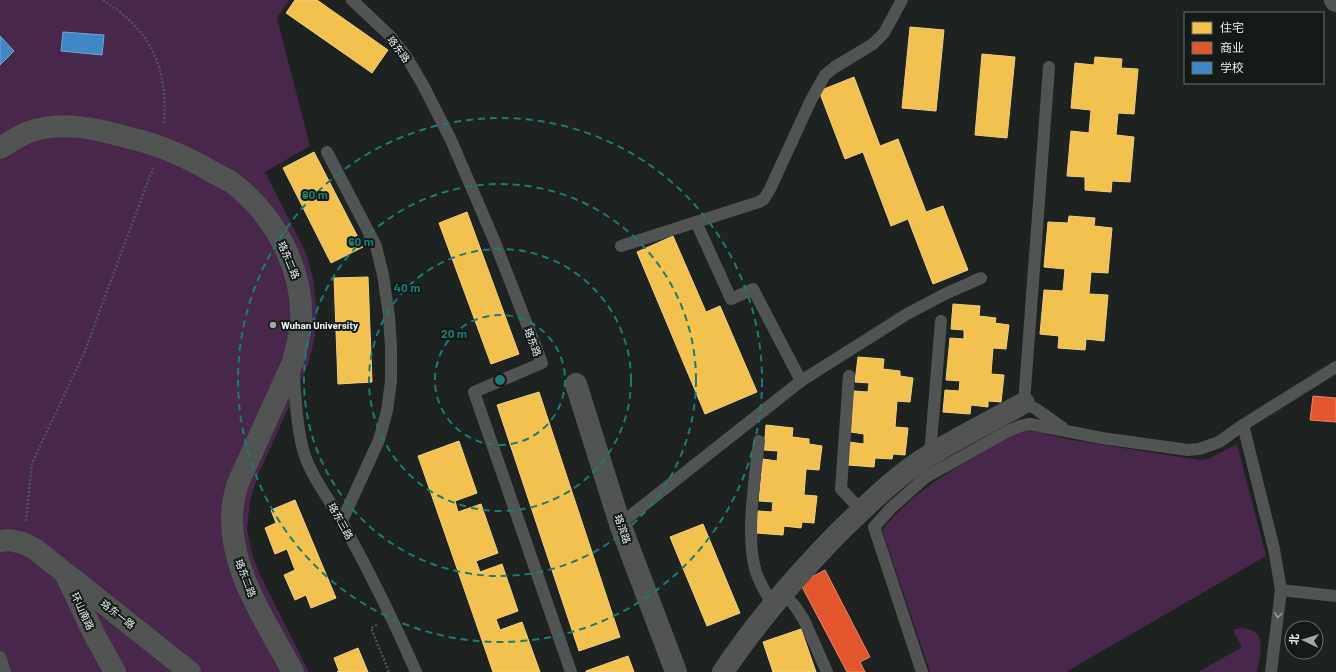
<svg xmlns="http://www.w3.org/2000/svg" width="1336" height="672" viewBox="0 0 1336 672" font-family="Barlow,'Noto Sans SC',sans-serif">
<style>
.green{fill:#47284b}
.homes{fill:#f2c14e;stroke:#f0cf7e}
.shops{fill:#e4572e;stroke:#e68568}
.schools{fill:#3f88c5;stroke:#73a8d1}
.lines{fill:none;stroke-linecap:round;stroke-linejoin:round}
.path{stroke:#515252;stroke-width:2.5;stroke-dasharray:2 2;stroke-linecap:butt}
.lane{stroke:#515452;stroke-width:12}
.street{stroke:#515452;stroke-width:22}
.secondary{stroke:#535454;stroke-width:22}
.oneway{stroke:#969b98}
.ring{fill:none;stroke:#1a7c74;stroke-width:2;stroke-dasharray:7 5}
.poi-dot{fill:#a3a9a6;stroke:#131a18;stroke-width:1.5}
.labels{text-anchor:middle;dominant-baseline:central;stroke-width:4;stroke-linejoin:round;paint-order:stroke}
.street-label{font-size:10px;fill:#ebf1ee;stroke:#131a18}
.poi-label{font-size:10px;font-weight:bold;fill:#ebf1ee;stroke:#131a18;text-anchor:start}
.centre{fill:#1a7c74;stroke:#131a18;stroke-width:2}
.ring-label{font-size:12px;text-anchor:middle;font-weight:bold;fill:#1a7c74;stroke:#131a18;stroke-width:4;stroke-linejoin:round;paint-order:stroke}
</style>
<rect width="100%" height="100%" fill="#1e2220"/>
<g class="green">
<path d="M0 0H289L277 18 310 146 265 172 306 253 313 278 317 313 315 336 308 365 258 475 250 501 247 529 252 554 262 579 309 672H0Z"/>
<path d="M1024 431H1034L1072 440 1200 460 1208 459 1237 444 1266 556 1066 672H930L882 530C918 485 969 460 1018 432Z"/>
<path d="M1240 628C1269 628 1260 654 1257 672H1198L1242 647 1233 630Z"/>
</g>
<g class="homes">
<path d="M295 0H317L388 50 372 73 286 13Z"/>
<path d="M910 27 944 30 936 111 902 108Z"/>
<path d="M982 54 1015 57 1007 138 975 135Z"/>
<path d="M1095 57 1122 59 1121 68 1138 69 1134 114 1118 113 1116 135 1134 137 1130 182 1112 181 1111 192 1085 190V177L1067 176 1071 131 1089 133 1091 110 1071 108 1075 63 1094 65Z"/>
<path d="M854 77 880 146 898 139 926 212 943 206 968 270 933 284 908 219 891 226 863 152 845 159 819 91Z"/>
<path d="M314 152 363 247 331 263 283 168Z"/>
<path d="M467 212 519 354 491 364 439 223Z"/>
<path d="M1069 216 1095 218 1094 226 1112 228 1108 273 1091 272 1089 294 1108 295 1104 341 1086 339 1085 350 1058 348 1059 336 1040 334 1044 290 1063 291 1065 269 1044 267 1048 222 1068 223Z"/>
<path d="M673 236 706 312 720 306 757 392 705 414 637 252Z"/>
<path d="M368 277 372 382 338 384 334 278Z"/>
<path d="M953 304 980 306 979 316 996 318 995 323 1009 325 1006 349 993 348 991 374 1004 375 1001 402 988 401V407L971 405 970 414 943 412 945 390 959 391 960 381 946 380 950 338 964 339V330L951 329Z"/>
<path d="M858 357 884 359 883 369 900 371V376L913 378 910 402 897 401 895 427 908 428 905 455 893 454 892 459 875 458 874 467 848 465 849 442 864 444V434L851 432 854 391 868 392 869 383 855 382Z"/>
<path d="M539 392 620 637 579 651 497 405Z"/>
<path d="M766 425 793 428 792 437 809 439V444L822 446 819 470 806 469 804 495 817 496 814 523 802 522 801 528 784 526 783 535 756 533 758 511 772 512 773 502 759 501 763 459 777 461 778 451 764 450Z"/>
<path d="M459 441 477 493 455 501 458 512 481 504 498 553 476 561 480 572 502 564 518 611 496 619 500 630 522 622 540 672H493L418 456Z"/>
<path d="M295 500 336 598 311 608 306 595 295 600 284 575 295 570 287 549 275 554 265 528 276 523 271 510Z"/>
<path d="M703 524 740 613 707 626 670 537Z"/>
<path d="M801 629 816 672H773L763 642Z"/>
<path d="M358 648 368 672H337L339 671 334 658Z"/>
<path d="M628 656 634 672H586V671Z"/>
</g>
<g class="shops">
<path d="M1313 396 1336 398V422L1310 420Z"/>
<path d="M825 570 870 657 860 662 865 672H847L800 583Z"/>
</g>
<g class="schools">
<path d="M63 32 104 35 102 55 61 51Z"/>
<path d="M0 36 14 51 0 65Z"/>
</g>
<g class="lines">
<g class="path">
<path d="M103 0C152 31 168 68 164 125"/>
<path d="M26 521 32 463 85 351 120 256 153 168"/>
<path d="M377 625 371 628 389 672"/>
</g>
<g class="lane">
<path d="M352 0 389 35 406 56 423 85 451 140 494 240 542 363 474 392 571 672"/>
<path d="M1049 67 1024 403 1036 409 1063 428"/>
<path d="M327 152 376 246 383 275 389 316 391 347V381L387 411 379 440 342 521"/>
<path d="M696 222 731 299 753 289 801 381 907 314 945 294 981 278"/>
<path d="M621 246 759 202 764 199 770 189 811 100 825 75 835 67 873 44 884 33 902 0"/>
<path d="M293 369C296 397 296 426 304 453 312 478 330 500 342 522 369 571 394 621 416 672"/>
<path d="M849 376 841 489 861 510"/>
<path d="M1243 425 1274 549 1281 590"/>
<path d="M759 441C755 478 745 538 756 572 760 584 766 594 773 605"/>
<path d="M930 455 941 321"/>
<path d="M620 524 801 381"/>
<path d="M783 593 795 606 804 620 827 672"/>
<path d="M0 657 5 672"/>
<path d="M922 672 874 527 891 508 926 477 1008 431 1020 426 1030 424 1102 438 1188 450 1199 449 1219 442 1243 425 1336 367"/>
<path d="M1271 672 1281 590 1336 596"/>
</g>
<g class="street">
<path d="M0 148C10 142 19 136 29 132 62 120 97 129 130 138 161 145 189 158 216 174 222 177 229 180 234 184 276 217 304 271 301 323 300 337 296 349 293 362L238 483C236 490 234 497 233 504 225 565 266 621 293 672"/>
<path d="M576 384 620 524 676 672"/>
<path d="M0 541 9 540 23 543 35 549 65 573 94 634 115 672"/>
<path d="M68 575 190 672"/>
<path d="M723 672C757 621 796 576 839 532 864 508 888 484 916 464 950 441 988 423 1024 403"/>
</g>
<path class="secondary" d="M1335 0 1336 1"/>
</g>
<defs><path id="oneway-chevron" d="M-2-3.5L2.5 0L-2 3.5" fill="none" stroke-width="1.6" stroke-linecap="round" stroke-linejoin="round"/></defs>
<use class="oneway" href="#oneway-chevron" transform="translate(1278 615) rotate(97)"/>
<g class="ring">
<circle cx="500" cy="380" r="65"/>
<circle cx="500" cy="380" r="131"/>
<circle cx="500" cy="380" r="196"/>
<circle cx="500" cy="380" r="262"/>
</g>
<circle class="poi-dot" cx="273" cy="325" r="4"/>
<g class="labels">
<g class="street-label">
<text transform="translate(399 49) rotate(53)">珞东路</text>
<text transform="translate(289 260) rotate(67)">珞东二路</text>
<text transform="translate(533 342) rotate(69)">珞东路</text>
<text transform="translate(341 521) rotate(61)">珞东三路</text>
<text transform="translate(623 529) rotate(71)">珞滨路</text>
<text transform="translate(246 578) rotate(69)">珞东二路</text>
<text transform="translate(83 611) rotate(65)">环山南路</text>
<text transform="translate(118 614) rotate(38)">珞东一路</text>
</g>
<g class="poi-label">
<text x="281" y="325">Wuhan University</text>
</g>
</g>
<circle cx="500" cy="380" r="6" class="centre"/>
<g class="ring-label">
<text x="315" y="199">80 m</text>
<text x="361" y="246">60 m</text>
<text x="407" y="292">40 m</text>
<text x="454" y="338">20 m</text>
</g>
<rect x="1184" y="12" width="140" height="72" fill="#131a18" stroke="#69706e"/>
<rect x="1192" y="22" width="20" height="12" fill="#f2c14e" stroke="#69706e"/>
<text x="1220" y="32" font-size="12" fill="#ebf1ee">住宅</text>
<rect x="1192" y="42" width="20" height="12" fill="#e4572e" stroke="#69706e"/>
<text x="1220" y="52" font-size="12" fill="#ebf1ee">商业</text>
<rect x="1192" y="62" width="20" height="12" fill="#3f88c5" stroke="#69706e"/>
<text x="1220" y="72" font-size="12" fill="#ebf1ee">学校</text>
<g transform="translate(1304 640) rotate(274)"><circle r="19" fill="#131a18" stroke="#69706e"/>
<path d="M0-3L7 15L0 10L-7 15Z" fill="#a3a9a6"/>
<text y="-6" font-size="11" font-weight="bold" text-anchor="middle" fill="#ebf1ee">北</text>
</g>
</svg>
